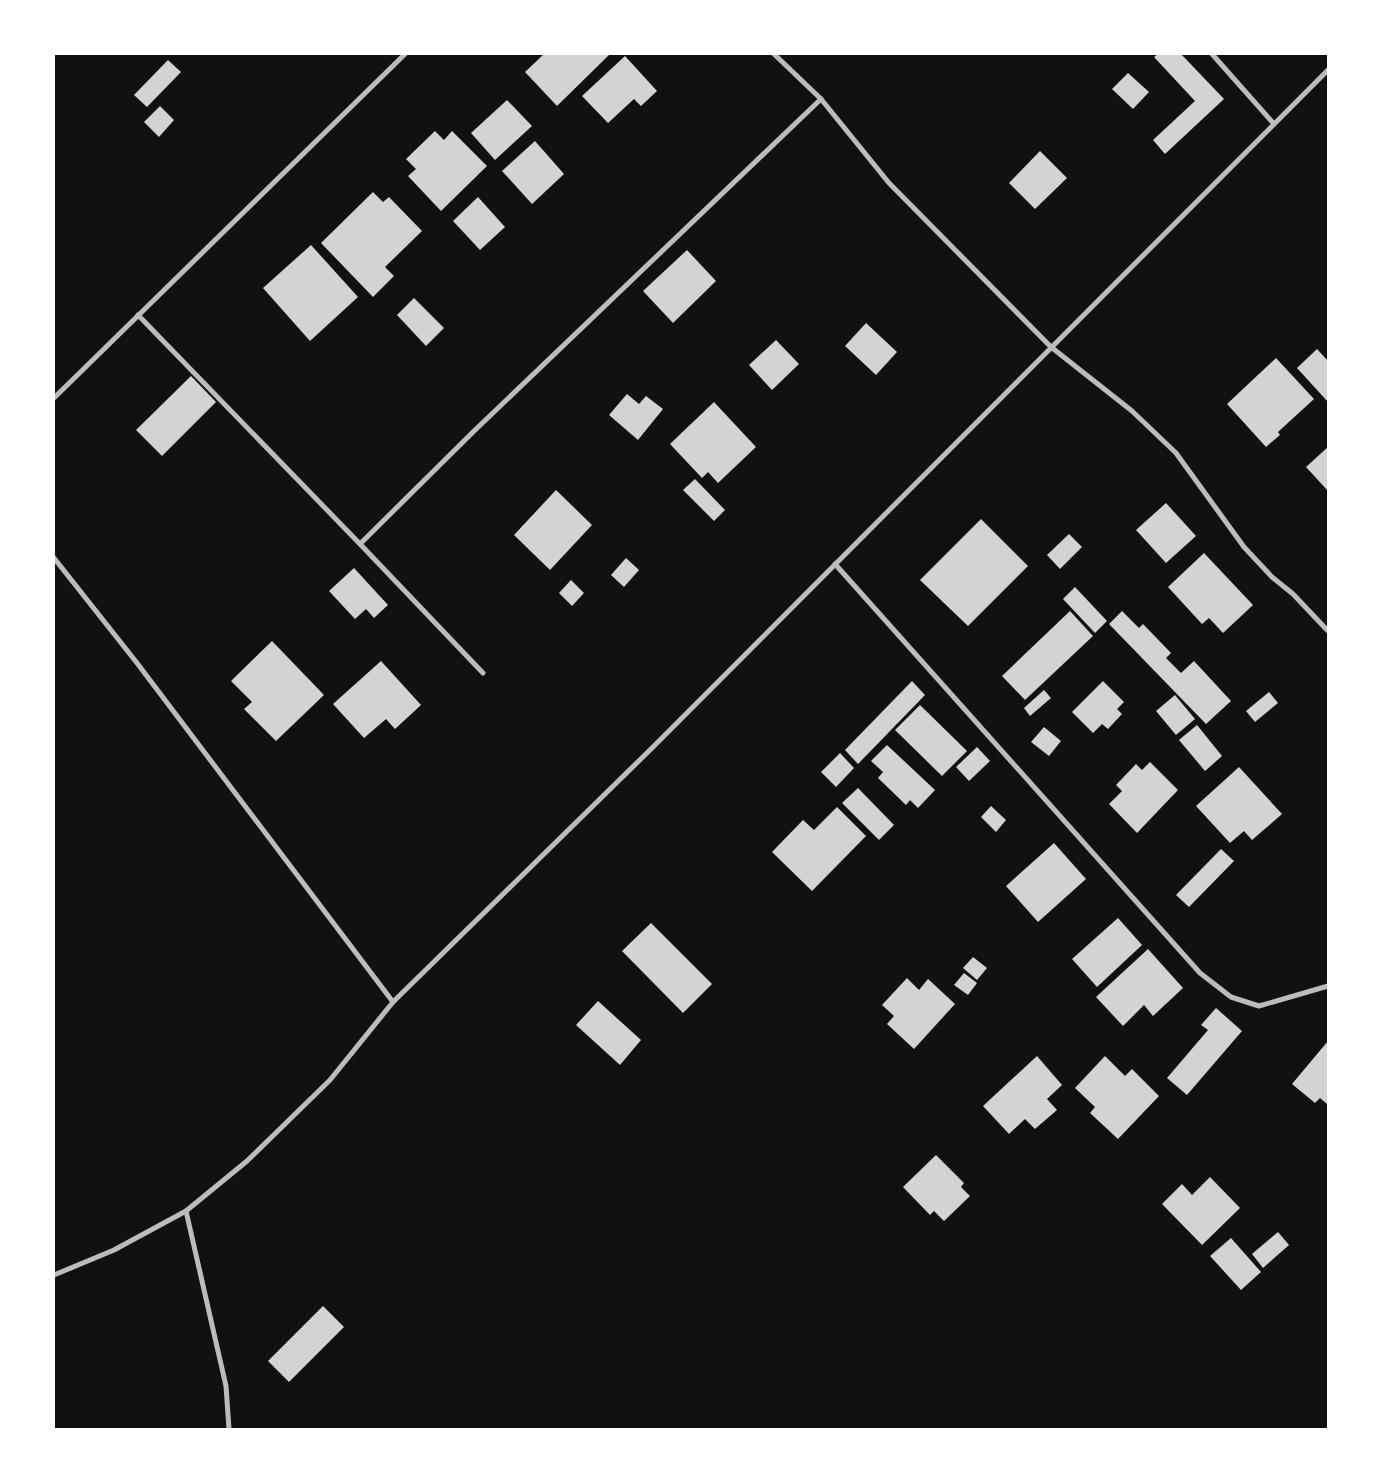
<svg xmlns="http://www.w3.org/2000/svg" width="1382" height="1483" viewBox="0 0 1382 1483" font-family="'DM Sans',sans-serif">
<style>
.building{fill:#d3d3d3}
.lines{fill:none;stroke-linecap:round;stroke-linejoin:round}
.minor{stroke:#bcbcbc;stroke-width:5}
</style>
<rect width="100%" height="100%" fill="#111"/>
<g class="building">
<path d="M544 54H607L609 55 557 106 525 72Z"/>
<path d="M1158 54H1181L1224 99 1165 154 1153 140 1195 101 1154 57Z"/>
<path d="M625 56 657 91 641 106 634 99 608 123 582 96Z"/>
<path d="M168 60 181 72 147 107 134 95Z"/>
<path d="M1128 73 1149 92 1133 109 1112 89Z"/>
<path d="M507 100 532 126 495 160 471 133Z"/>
<path d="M160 106 174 120 159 137 144 122Z"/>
<path d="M435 131 444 140 452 131 487 166 441 211 408 176 416 169 406 159Z"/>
<path d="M535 141 564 174 532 204 502 171Z"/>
<path d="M1040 151 1067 178 1035 209 1009 183Z"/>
<path d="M373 192 383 202 389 197 422 231 385 267 394 276 373 297 321 243Z"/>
<path d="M478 197 505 227 480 250 453 221Z"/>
<path d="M311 245 358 297 310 341 263 288Z"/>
<path d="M687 250 716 281 673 323 643 291Z"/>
<path d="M414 298 444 328 426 346 397 315Z"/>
<path d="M866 323 897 352 876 375 845 346Z"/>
<path d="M776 340 799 364 772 390 749 365Z"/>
<path d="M1317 349 1328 361V402L1297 368Z"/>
<path d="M1276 358 1314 399 1278 432 1280 435 1266 447 1227 404Z"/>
<path d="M191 376 216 402 162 456 136 430Z"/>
<path d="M627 394 639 404 646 396 663 409 638 440 609 415Z"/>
<path d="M714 402 756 447 718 483 708 472 702 478 670 444Z"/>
<path d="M1328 447V491L1306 467Z"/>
<path d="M695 479 725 510 714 521 683 490Z"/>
<path d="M556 490 592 525 550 570 514 535Z"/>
<path d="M1166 503 1196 536 1166 563 1136 530Z"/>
<path d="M981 519 1028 566 968 626 920 580Z"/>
<path d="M1069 534 1082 547 1060 569 1047 555Z"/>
<path d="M1204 553 1253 605 1223 633 1209 618 1202 624 1168 587Z"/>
<path d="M626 558 639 570 624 587 611 575Z"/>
<path d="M354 568 388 605 374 618 366 609 355 619 329 591Z"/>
<path d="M571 580 584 593 572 606 559 593Z"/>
<path d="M1075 587 1107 621 1095 633 1063 599Z"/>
<path d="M1070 611 1093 636 1025 700 1002 676Z"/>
<path d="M1122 611 1139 628 1143 624 1171 653 1166 658 1181 673 1194 661 1231 701 1206 724 1109 624Z"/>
<path d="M272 641 324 695 276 741 244 709 252 702 231 681Z"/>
<path d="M381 661 421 705 395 729 386 719 364 738 333 704Z"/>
<path d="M912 681 925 695 858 764 845 750Z"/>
<path d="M1103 681 1124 702 1117 709 1122 714 1108 729 1102 724 1093 733 1072 712Z"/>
<path d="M1044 690 1051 698 1030 716 1024 708Z"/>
<path d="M1269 692 1278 703 1255 722 1246 711Z"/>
<path d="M1175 695 1195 719 1176 735 1156 711Z"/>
<path d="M920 705 967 751 942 776 895 730Z"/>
<path d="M1197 725 1222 756 1205 771 1179 740Z"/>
<path d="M1044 727 1061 741 1049 756 1031 742Z"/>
<path d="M887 745 935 790 918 808 910 800 906 805 878 778 883 772 871 761Z"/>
<path d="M977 747 990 761 969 781 956 767Z"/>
<path d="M840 753 854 768 836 787 821 772Z"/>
<path d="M1150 762 1178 790 1137 833 1109 804 1122 791 1116 785 1136 764 1142 770Z"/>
<path d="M1239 767 1282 814 1252 840 1244 831 1230 843 1196 806Z"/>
<path d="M858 788 894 825 879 840 842 803Z"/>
<path d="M991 806 1006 820 996 832 981 817Z"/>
<path d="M837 807 866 836 812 891 772 852 803 820 814 830Z"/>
<path d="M1054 843 1086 879 1038 922 1006 886Z"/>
<path d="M1221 849 1234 861 1189 907 1176 895Z"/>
<path d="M1118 918 1142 945 1097 987 1072 959Z"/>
<path d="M651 923 712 984 683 1013 622 951Z"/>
<path d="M1148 949 1183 988 1153 1016 1144 1005 1123 1026 1096 997Z"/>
<path d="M973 957 987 968 977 980 963 968Z"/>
<path d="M964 973 977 983 968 995 954 985Z"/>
<path d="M907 978 919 990 928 979 955 1004 914 1049 887 1024 894 1016 882 1005Z"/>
<path d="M598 1001 641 1040 620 1065 576 1025Z"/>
<path d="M1216 1008 1242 1031 1187 1095 1167 1078 1208 1030 1201 1025Z"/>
<path d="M1328 1041V1102L1327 1104 1320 1098 1315 1103 1292 1084Z"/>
<path d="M1037 1056 1062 1085 1047 1099 1057 1110 1035 1129 1025 1119 1009 1134 983 1106Z"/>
<path d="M1105 1056 1125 1076 1132 1069 1159 1096 1118 1139 1090 1113 1095 1107 1075 1088Z"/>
<path d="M936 1155 964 1183 961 1187 970 1196 944 1221 934 1211 930 1215 903 1187Z"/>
<path d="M1210 1177 1240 1208 1202 1245 1162 1204 1182 1184 1192 1195Z"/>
<path d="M1278 1232 1289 1245 1263 1268 1252 1254Z"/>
<path d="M1231 1238 1261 1272 1241 1290 1210 1256Z"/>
<path d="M323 1306 344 1327 289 1382 268 1361Z"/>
</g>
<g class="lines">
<g class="minor">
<path d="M774 54 821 99 889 183 1051 347 1132 411 1176 453 1244 547 1272 577 1293 594 1328 631"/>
<path d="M1212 54 1274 124"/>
<path d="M138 315 360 544"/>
<path d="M54 398 405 54"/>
<path d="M54 558 137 663 393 1002"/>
<path d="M835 564 1200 973 1231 997 1259 1006 1328 986"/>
<path d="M483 673 360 544 473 432 821 99"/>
<path d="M186 1211 226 1386 229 1429"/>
<path d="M54 1275 114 1250 186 1211 247 1161 330 1080 393 1002 653 747 1328 70"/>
</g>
</g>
<rect width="1382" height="1483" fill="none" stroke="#ffffff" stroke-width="110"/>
</svg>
